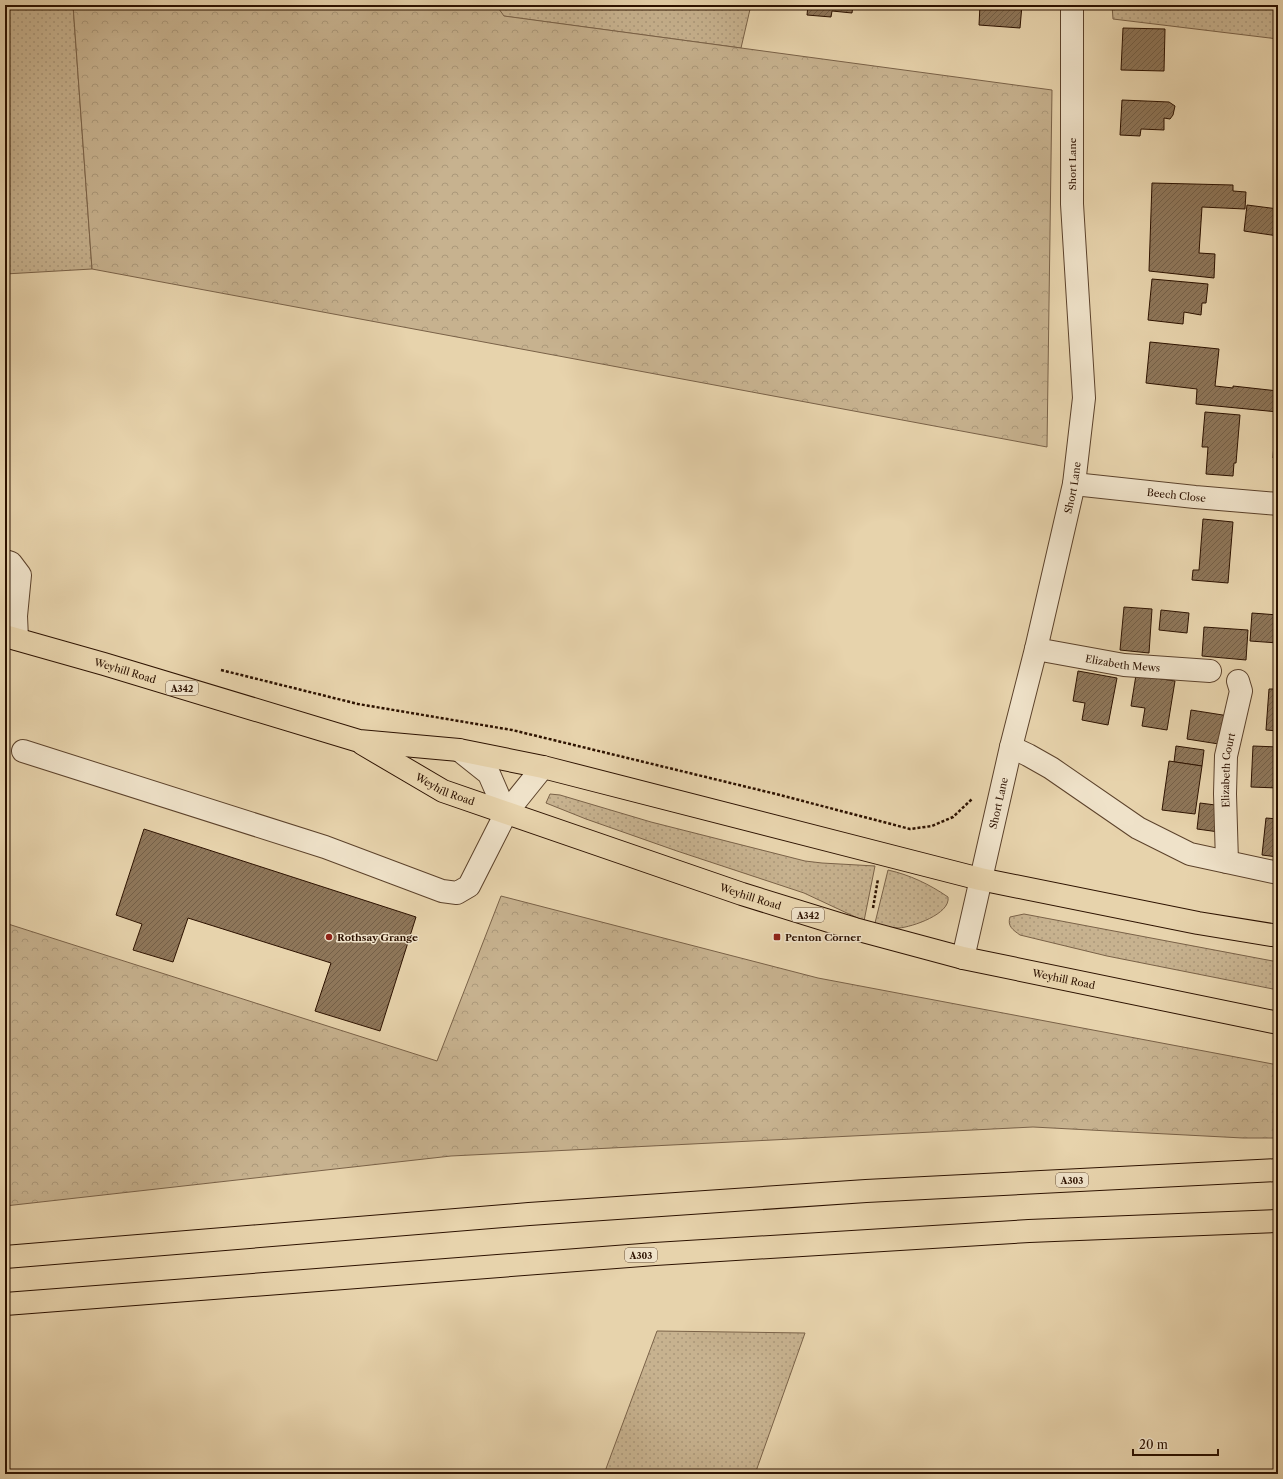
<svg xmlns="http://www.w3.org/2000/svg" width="1283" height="1479" viewBox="0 0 1283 1479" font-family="'Libre Caslon Text',serif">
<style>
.grass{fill:url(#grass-dots);stroke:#7a6248}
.forest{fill:url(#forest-crowns);stroke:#7a6248}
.building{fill:url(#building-hatch);stroke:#2d1200}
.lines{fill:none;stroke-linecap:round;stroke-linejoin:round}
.minor-casing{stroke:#5c422b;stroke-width:24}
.major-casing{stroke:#2d1200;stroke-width:24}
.highway-casing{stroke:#2d1200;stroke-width:24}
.path{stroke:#2d1200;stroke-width:2.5;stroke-dasharray:3 2;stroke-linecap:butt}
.minor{stroke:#efe2c9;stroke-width:22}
.major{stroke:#e7d3ac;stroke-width:22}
.highway{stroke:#e7d3ac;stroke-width:22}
.poi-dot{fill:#8f2418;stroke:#efe2c9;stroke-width:1.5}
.labels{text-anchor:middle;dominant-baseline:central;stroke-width:3;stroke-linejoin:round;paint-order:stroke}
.shield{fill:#efe2c9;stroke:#67503c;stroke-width:1}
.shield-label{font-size:9px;font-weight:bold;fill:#2d1200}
.street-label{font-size:10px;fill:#2d1200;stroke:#efe2c9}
.poi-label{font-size:10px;font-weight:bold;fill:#2d1200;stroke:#efe2c9;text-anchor:start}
</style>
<defs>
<pattern id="grass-dots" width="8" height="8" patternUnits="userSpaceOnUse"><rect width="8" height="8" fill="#c7b28f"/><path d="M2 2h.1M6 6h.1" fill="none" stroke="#ab987a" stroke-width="1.8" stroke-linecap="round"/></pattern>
<pattern id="forest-crowns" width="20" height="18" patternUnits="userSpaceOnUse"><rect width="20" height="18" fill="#c7b28f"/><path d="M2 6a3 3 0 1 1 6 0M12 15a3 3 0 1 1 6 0" fill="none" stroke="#ab987a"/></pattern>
<pattern id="building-hatch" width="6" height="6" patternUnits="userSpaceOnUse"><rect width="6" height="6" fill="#8e7659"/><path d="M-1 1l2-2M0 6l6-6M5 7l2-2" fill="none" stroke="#745f47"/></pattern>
</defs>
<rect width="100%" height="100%" fill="#e7d3ac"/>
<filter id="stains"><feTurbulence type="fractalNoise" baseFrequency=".005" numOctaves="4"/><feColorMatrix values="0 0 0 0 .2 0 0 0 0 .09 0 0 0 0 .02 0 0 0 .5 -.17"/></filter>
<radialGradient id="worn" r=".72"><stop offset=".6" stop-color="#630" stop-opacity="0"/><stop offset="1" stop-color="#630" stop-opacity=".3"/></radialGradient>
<g class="grass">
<path d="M5 5H73L92 269 5 274Z"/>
<path d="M496 5H751L741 48 503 16Z"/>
<path d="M1112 5H1278V39L1113 19Z"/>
<path d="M550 794 560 795 651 822 805 861 822 863 875 866 864 921 804 893 677 851 586 819 546 803Z"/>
<path d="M888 870C910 875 929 884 948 897 951 914 912 927 899 928 891 928 883 926 875 923Z"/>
<path d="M1024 914 1278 962V990L1107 956 1020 935C1013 930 1007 926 1010 917Z"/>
<path d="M657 1331 805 1333 755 1474H604Z"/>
</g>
<g class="forest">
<path d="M73 5H496L504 16 1052 90 1047 447 92 269Z"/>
<path d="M501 896 818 978 1278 1065V1138H1243L1033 1127 451 1156 5 1206V923L437 1061Z"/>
</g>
<g class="building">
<path d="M808 5H853L852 13 832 11 831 17 807 15Z"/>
<path d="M980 5H1022L1020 28 979 25Z"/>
<path d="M1123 28 1165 29 1164 71 1121 70Z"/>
<path d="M1122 100 1169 102 1175 106 1173 115 1170 119 1164 118V130L1141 129 1140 136 1120 135Z"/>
<path d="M1152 183 1233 185V191L1246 192 1245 209 1202 207 1199 253 1215 254 1214 278 1149 271Z"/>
<path d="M1247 205 1278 209V236L1244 231Z"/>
<path d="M1152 279 1208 284 1206 303H1202L1201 315 1184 312 1183 324 1148 320Z"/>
<path d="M1150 342 1219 349 1215 386 1233 388V386L1278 391V412L1196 404 1197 389 1146 383Z"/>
<path d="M1205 412 1240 415 1236 463H1234L1233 476 1206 474 1208 447H1202Z"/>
<path d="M1275 428H1278V458H1273Z"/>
<path d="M1203 519 1233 522 1228 583 1192 580 1193 570H1199Z"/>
<path d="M1124 607 1152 609 1149 653 1120 650Z"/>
<path d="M1161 610 1189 613 1187 633 1159 630Z"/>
<path d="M1252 613 1278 615V643L1250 641Z"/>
<path d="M1204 627 1248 630 1246 660 1202 656Z"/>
<path d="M1078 671 1117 678 1108 725 1082 720 1085 703 1073 701Z"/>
<path d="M1136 675 1175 681 1167 730 1142 726 1145 708 1131 706Z"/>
<path d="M1269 689H1278V731L1266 730Z"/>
<path d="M1191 710 1229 716 1225 745 1187 739Z"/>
<path d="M1176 746 1204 750 1202 766 1174 762Z"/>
<path d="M1253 746 1278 747V788L1251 787Z"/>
<path d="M1169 761 1202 766 1195 814 1162 810Z"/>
<path d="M1200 803 1223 806 1219 832 1197 829Z"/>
<path d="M1266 818 1278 819V857L1262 855Z"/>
<path d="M144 829 416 917 380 1031 315 1011 331 963 188 918 173 962 133 950 142 924 116 915Z"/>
</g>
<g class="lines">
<defs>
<g id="minor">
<path id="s1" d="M1074 484 1195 497 1278 504"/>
<path d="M5 561 11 563 20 575 16 616 17 639"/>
<path id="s2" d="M1036 649 1124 665 1210 671"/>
<path d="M1011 747 1028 755 1051 768 1138 828 1190 854 1278 873"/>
<path d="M459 750 489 774 506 813"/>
<path d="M23 751 325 847 442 891 457 893 469 886 506 813 543 767"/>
<path id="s3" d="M1227 862 1225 794 1226 756 1241 691 1238 681"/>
<path id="s4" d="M963 958 1011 747 1036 649 1074 484 1084 398 1072 204V5"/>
</g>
<g id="major">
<path id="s5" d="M5 636 104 664 359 741 459 750 543 767 980 879 1198 923 1278 936"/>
<path id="s6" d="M363 744 443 791 742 894 855 929 963 958 1278 1023"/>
</g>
<g id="highway">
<path d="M5 1257 529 1214 866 1191 1278 1170"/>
<path d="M5 1304 655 1254 1029 1231 1278 1221"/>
</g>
</defs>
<use href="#minor" class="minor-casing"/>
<use href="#major" class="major-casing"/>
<use href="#highway" class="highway-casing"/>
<g class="path">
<path d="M221 670 358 704 512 730 776 794 910 829 932 826 953 817 972 799"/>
<path d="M873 908 878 879"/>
</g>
<use href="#minor" class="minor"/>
<use href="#major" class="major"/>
<use href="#highway" class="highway"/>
</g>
<g class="poi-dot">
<circle cx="329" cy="937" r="4"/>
<rect x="773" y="933" width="8" height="8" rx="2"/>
</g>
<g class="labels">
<g class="shield">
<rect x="166" y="681" width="32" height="14" rx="3"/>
<rect x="792" y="908" width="32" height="14" rx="3"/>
<rect x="1056" y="1173" width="32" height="14" rx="3"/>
<rect x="625" y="1248" width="32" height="14" rx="3"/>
</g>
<g class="shield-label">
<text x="182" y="688">A342</text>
<text x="808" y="915">A342</text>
<text x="1072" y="1180">A303</text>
<text x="641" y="1255">A303</text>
</g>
<g class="street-label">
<text transform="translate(1072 164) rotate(-90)">Short Lane</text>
<text stroke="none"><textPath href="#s4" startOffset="483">Short Lane</textPath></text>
<text stroke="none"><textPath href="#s1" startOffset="103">Beech Close</textPath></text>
<text stroke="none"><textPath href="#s2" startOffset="88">Elizabeth Mews</textPath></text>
<text stroke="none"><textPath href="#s5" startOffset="125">Weyhill Road</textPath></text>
<text stroke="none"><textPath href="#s3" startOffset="92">Elizabeth Court</textPath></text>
<text stroke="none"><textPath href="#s6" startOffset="94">Weyhill Road</textPath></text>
<text stroke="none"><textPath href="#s4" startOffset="159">Short Lane</textPath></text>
<text stroke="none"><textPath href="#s6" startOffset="418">Weyhill Road</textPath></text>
<text stroke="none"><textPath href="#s6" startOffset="742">Weyhill Road</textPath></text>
</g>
<g class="poi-label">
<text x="337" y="937">Rothsay Grange</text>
<text x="785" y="937">Penton Corner</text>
</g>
</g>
<rect width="1283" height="1479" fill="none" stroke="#e7d3ac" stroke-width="20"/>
<rect x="6" y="6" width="1271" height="1467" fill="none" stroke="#2d1200" stroke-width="2"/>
<rect x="10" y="10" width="1263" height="1459" fill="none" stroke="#2d1200"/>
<path d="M1133 1449v6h85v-6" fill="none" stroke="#2d1200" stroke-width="2"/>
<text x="1139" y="1449" font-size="12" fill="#2d1200" stroke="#efe2c9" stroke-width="3" paint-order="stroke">20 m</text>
<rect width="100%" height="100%" filter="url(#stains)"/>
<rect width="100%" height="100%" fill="url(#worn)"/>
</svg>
